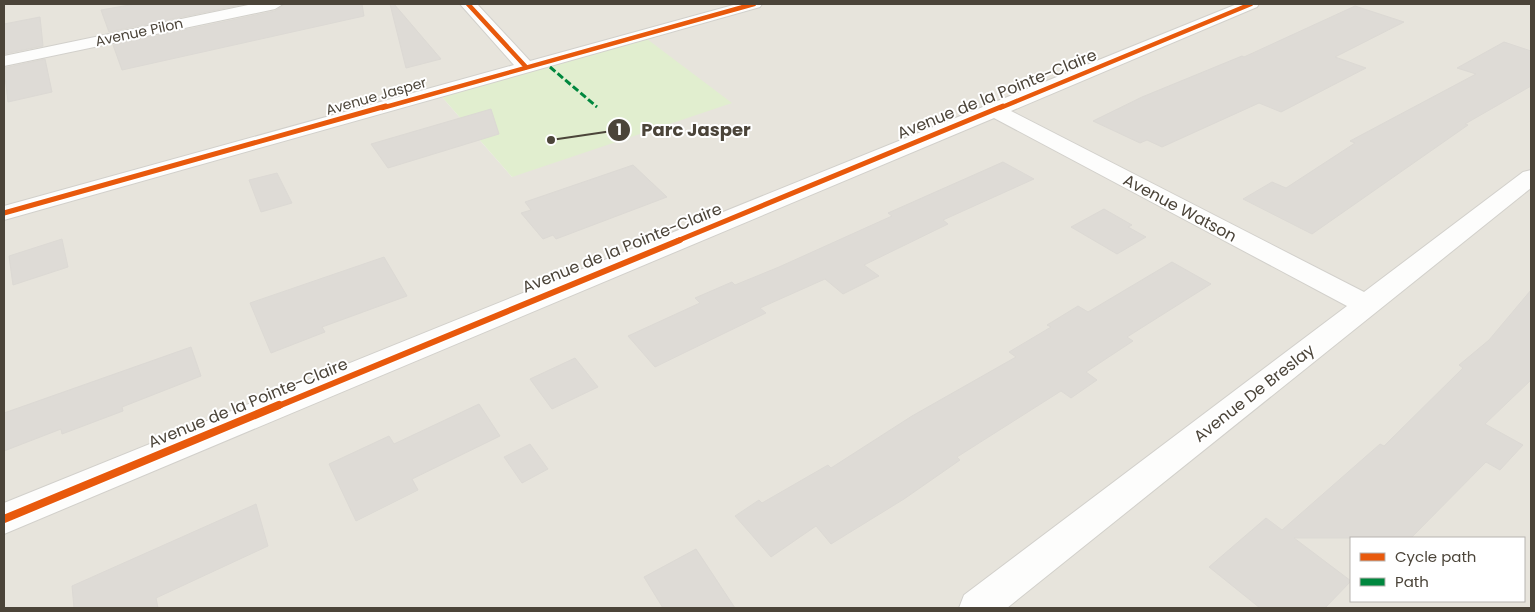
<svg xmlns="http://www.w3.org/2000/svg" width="1535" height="612" viewBox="0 0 1535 612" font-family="Poppins,sans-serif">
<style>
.residential{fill:#e7e4dc;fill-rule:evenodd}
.green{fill:#e1eecf}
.building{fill:#dedbd6;stroke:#dcd9d4}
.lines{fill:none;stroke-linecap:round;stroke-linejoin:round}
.minor-casing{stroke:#d2d0cb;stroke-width:2}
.minor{fill:#fdfdfc;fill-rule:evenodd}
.quiet{stroke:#00873e;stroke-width:3;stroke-dasharray:7 3;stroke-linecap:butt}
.cycleway-far3-casing{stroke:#fff;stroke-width:6}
.cycleway-far2-casing{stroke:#fff;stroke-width:8}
.cycleway-far1-casing{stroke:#fff;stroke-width:9}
.cycleway-casing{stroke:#fff;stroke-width:11}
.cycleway-far3{stroke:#e8590c;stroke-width:4.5}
.cycleway-far2{stroke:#e8590c;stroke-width:5}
.cycleway-far1{stroke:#e8590c;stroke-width:6}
.cycleway{stroke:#e8590c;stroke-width:8}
.labels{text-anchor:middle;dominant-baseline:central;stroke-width:4;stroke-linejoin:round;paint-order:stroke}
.far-street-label{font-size:14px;fill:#4b4439;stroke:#fff}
.street-label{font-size:16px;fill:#4b4439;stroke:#fff}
.leader{fill:none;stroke:#4b4439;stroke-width:2}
.callout-dot{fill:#4b4439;stroke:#fff;stroke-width:2}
.mark-label{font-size:15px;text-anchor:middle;font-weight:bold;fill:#fff}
.callout-label{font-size:18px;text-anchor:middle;font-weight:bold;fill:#4b4439;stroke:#fff;stroke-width:4;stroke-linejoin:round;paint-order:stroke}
</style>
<rect width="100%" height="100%" fill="#f4f2ee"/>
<path class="residential" d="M4 4H1531V608H4ZM647 39 512 177 442 97H443ZM1351 538H1524V601H1351Z"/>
<path class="green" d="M647 39 732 103 512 177 442 97Z"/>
<g class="building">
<path d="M135 4H245L109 32 101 10Z"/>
<path d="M285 4H362L364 16 122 70 113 45 275 11Z"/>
<path d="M390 4H394L441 59 406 68Z"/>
<path d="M1355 6 1404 22 1335 57 1366 68 1281 112 1259 103 1162 147 1147 140 1140 143 1093 121 1142 97 1242 56 1244 57Z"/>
<path d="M40 17 43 46 4 54V24Z"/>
<path d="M1504 42 1531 51V86L1465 124 1468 125 1312 234 1243 199 1272 182 1286 188 1355 143 1350 141 1476 74 1457 68Z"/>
<path d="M45 59 52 92 8 102 4 68Z"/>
<path d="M491 109 499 134 388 168 371 144Z"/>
<path d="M1003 162 1034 179 943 220 948 224 864 265 879 276 843 294 825 279 760 308 766 313 655 367 628 336 700 303 695 298 732 282 735 285 779 267 892 216 888 213Z"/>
<path d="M633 165 667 197 556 239 553 235 543 239 521 213 531 210 525 202Z"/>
<path d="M277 173 292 203 261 212 249 180Z"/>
<path d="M1104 209 1132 225 1128 227 1146 237 1117 254 1071 227Z"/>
<path d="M62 239 68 267 13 285 9 256Z"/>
<path d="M384 257 407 296 322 327 325 332 271 353 250 303Z"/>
<path d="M1172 262 1211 284 1127 337 1133 341 1086 372 1097 380 1071 398 1061 391 957 457 960 460 904 499 831 544 816 526 771 557 735 516 759 500 762 503 828 465 831 468 912 416 1016 357 1009 352 1051 327 1047 325 1078 306 1088 312Z"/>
<path d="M1531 290V380L1485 424 1523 445 1500 470 1486 462 1411 538H1294L1351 581 1325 608H1260L1209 567 1266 518 1282 530 1380 444 1384 446 1463 368 1459 365 1489 340Z"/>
<path d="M191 347 201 376 122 407 123 411 62 434 61 429 4 451V413Z"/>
<path d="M575 358 598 387 552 409 530 379Z"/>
<path d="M479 404 500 436 412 479 418 490 356 521 329 464 389 436 394 444Z"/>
<path d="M530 444 548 469 522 483 504 457Z"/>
<path d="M256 504 268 546 156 598 158 608H74L72 586Z"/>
<path d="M696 549 735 608H663L644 577Z"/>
</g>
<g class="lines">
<defs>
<g id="minor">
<path d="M253 4H283L275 9 4 66V56Z"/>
<path d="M460 4H477L530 61 737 4H762L760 7 4 220V206L514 65Z"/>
<path d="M1237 4H1259L1257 7 1011 111 1364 292 1523 172 1531 170V188L1007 608H959L964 595 1347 306 994 118 4 534V503Z"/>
</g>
</defs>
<use href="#minor" class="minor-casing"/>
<use href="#minor" class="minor"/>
<path class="quiet" d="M550 67 597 107"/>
<defs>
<g id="cycleway-far3">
<path d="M468 4 526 67"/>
<path d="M382 108 754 4"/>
<path d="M1000 108 1251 4"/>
</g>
<g id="cycleway-far2">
<path d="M4 213 386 106"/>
<path d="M677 241 1003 106"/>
</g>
<path id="cycleway-far1" d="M276 407 680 240"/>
<path id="cycleway" d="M4 519 279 405"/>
</defs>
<use href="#cycleway-far3" class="cycleway-far3-casing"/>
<use href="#cycleway-far2" class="cycleway-far2-casing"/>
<use href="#cycleway-far1" class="cycleway-far1-casing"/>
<use href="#cycleway" class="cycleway-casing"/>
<use href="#cycleway-far3" class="cycleway-far3"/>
<use href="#cycleway-far2" class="cycleway-far2"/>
<use href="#cycleway-far1" class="cycleway-far1"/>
<use href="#cycleway" class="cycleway"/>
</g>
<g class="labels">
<g class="far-street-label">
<text transform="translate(139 32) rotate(-12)">Avenue Pilon</text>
<text transform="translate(376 96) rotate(-16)">Avenue Jasper</text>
</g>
<g class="street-label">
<text transform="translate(997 94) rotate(-22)">Avenue de la Pointe-Claire</text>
<text transform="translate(1180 208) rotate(28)">Avenue Watson</text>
<text transform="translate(622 248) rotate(-22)">Avenue de la Pointe-Claire</text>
<text transform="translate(1254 393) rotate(-38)">Avenue De Breslay</text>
<text transform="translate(248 403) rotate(-22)">Avenue de la Pointe-Claire</text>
</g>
</g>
<path class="leader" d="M551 140L619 130"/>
<g class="callout-dot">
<circle cx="551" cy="140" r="5"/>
<circle cx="619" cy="130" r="12"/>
</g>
<g class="mark-label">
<text x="619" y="135">1</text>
</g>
<g class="callout-label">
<text x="696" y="136">Parc Jasper</text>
</g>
<rect width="1535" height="612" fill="none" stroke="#4b4439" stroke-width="10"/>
<rect x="1350" y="537" width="175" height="65" fill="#ffffff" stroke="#b7b4b0"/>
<rect x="1360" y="553" width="25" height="8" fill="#e8590c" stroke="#b7b4b0"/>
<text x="1395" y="562" font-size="15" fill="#4b4439">Cycle path</text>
<rect x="1360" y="578" width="25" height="8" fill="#00873e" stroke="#b7b4b0"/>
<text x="1395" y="587" font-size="15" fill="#4b4439">Path</text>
</svg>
